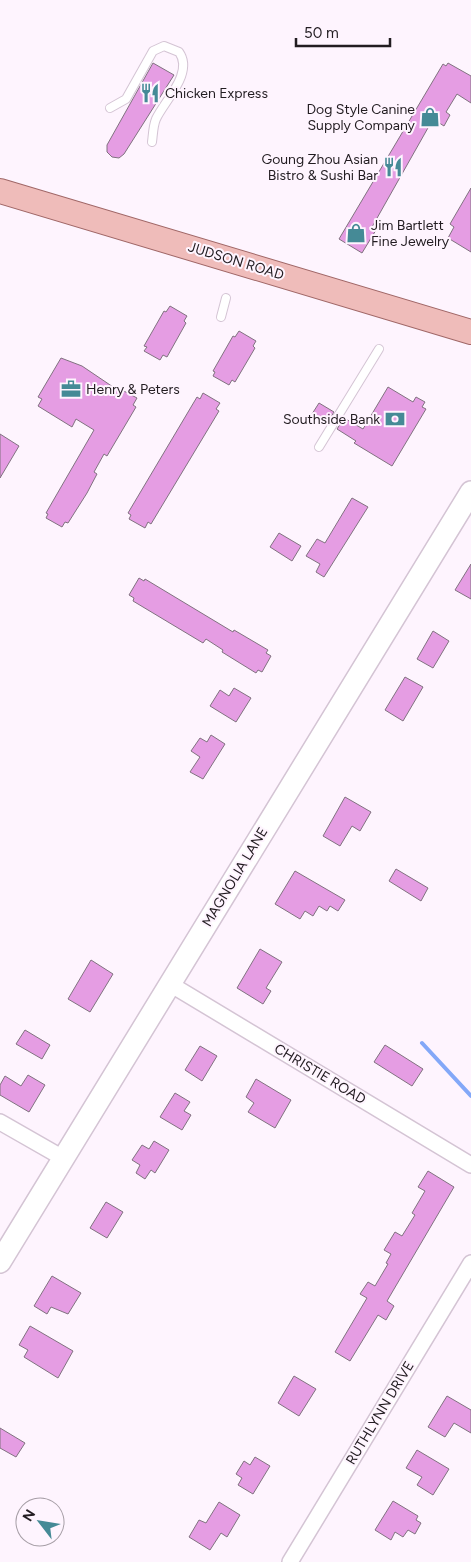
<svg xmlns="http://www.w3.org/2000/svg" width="471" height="1562" viewBox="0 0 471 1562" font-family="Figtree,sans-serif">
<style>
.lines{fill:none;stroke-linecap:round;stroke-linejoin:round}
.stream{stroke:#83a8f8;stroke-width:4}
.building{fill:#e59de3;stroke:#817280}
.service-casing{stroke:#d4c4d4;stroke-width:10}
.minor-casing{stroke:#d4c4d4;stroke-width:18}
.secondary-casing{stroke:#d4c4d4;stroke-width:24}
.primary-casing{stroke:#a06767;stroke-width:26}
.service{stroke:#fff;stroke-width:8}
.minor{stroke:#fff;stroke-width:15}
.secondary{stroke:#fff;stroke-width:21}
.primary{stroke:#efbcba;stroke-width:24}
.labels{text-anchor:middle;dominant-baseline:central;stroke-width:4;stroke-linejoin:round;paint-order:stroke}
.poi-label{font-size:14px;fill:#221c21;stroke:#fef4fe;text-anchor:start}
.street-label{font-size:14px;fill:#221c21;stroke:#fef4fe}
</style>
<rect width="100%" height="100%" fill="#fef4fe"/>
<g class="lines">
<path class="stream" d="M422 1043 471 1096"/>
</g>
<g class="building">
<path d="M153 63 174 75 124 154 119 158 112 157 107 152V145Z"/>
<path d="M448 63 471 76V103L457 94 446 112 450 115 444 126 433 119 372 227 376 230 362 253 339 239 443 64 446 66Z"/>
<path d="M471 188V252L448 238 454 227 450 224Z"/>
<path d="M170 306 187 316 184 321 186 323 167 357 163 355 160 360 144 351 147 347 144 346 164 311 166 312Z"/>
<path d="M239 331 256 341 253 346 255 348 235 382 232 380 229 385 213 376 215 372 213 371 233 336 235 337Z"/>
<path d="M61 358 82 366 119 391 120 389 137 398 133 405 136 407 107 456 104 454 94 472 97 474 87 493 68 523 65 522 62 527 46 518 48 514 46 513 94 430 76 419 72 427 38 406 42 399 38 397Z"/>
<path d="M388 387 413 402 416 397 425 402 422 407 426 409 392 466 354 443 356 441 337 429 344 418 363 429Z"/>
<path d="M203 393 220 403 216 409 219 411 151 524 148 522 145 528 129 519 131 515 128 513 197 397 200 399Z"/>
<path d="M319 403 334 412 327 423 312 414Z"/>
<path d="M0 434 19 446 0 478Z"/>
<path d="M352 498 368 507 324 577 316 572 320 564 306 556 317 539 325 543Z"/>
<path d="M279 533 301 546 292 561 270 547Z"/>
<path d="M471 564V599L455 590Z"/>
<path d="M139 578 144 581 145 579 233 632 234 630 268 650 266 653 271 656 262 672 258 670 256 673 222 652 223 650 206 639 203 643 133 601 134 598 129 595Z"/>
<path d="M433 631 449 641 433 668 417 659Z"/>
<path d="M405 677 423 687 403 721 385 710Z"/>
<path d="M234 688 251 698 236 722 210 706 220 690 229 696Z"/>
<path d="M211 735 225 744 203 779 190 772 200 757 191 751 200 738 207 742Z"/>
<path d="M345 797 371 812 360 831 352 826 340 846 323 836Z"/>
<path d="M396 869 428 888 421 901 389 881Z"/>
<path d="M295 871 345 900 338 911 330 906 327 911 319 906 313 916 305 911 300 919 275 904Z"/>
<path d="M260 949 282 962 266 988 271 991 263 1004 237 988Z"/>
<path d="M91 960 113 974 90 1012 68 999Z"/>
<path d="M25 1030 50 1045 42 1059 16 1044Z"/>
<path d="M385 1045 423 1069 412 1086 374 1062Z"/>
<path d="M200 1046 217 1056 202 1081 185 1070Z"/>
<path d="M28 1075 45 1085 29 1112 0 1095V1085L5 1076 21 1086Z"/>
<path d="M256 1079 291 1100 275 1128 248 1112 254 1103 246 1097Z"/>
<path d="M175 1093 190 1102 184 1111 191 1115 182 1130 160 1117Z"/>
<path d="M154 1141 169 1150 155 1173 151 1170 145 1179 136 1173 140 1165 132 1160 142 1145 149 1149Z"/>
<path d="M428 1171 454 1187 387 1301 394 1306 386 1320 378 1315 350 1361 335 1352 367 1298 360 1294 368 1282 375 1286 388 1264 386 1263 391 1254 384 1250 395 1232 402 1236 415 1215 412 1213 425 1191 418 1187Z"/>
<path d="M106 1202 123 1212 107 1238 90 1228Z"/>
<path d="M52 1276 81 1293 68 1314 51 1307 47 1314 34 1306Z"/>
<path d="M30 1326 73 1351 58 1378 24 1357 28 1350 19 1345Z"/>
<path d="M294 1376 316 1389 299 1416 278 1403Z"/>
<path d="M447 1396 471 1410V1433L454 1423 445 1437 428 1427Z"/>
<path d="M0 1428 25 1443 16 1457 0 1448Z"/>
<path d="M417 1450 449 1469 433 1495 417 1485 422 1477 406 1468Z"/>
<path d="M255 1457 270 1466 253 1494 238 1485 242 1478 236 1474 244 1461 250 1465Z"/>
<path d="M393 1501 418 1516 416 1520 421 1523 415 1534 408 1530 403 1537 395 1532 391 1540 375 1530Z"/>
<path d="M219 1502 240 1515 227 1537 221 1533 210 1550 189 1537 199 1520 206 1523Z"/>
</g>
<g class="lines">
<defs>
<g id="service">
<path d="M110 108 126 99 153 51 164 46 179 52C194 73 165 100 156 119 153 126 153 135 152 142"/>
<path d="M221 317 226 298"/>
<path d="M319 447 379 349"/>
</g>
<g id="minor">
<path d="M170 984 471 1165"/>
<path d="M0 1122 63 1158"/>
<path d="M290 1562 471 1263"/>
</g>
<path id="secondary" d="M0 1262 471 492"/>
<path id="primary" d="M0 191 471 332"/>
</defs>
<use href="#service" class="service-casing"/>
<use href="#minor" class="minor-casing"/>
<use href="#secondary" class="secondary-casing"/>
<use href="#primary" class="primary-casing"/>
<use href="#service" class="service"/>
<use href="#minor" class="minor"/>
<use href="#secondary" class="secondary"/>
<use href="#primary" class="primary"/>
</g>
<defs>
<symbol id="restaurant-bare" viewBox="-9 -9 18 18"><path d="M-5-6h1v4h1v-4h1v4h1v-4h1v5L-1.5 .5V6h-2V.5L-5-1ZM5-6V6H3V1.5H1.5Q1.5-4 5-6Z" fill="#458a96" stroke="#fef4fe" stroke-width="2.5" paint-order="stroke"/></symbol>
<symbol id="shop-bare" viewBox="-9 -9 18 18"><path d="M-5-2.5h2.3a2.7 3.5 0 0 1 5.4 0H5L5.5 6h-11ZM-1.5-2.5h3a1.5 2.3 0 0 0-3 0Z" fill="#458a96" stroke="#fef4fe" stroke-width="2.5" paint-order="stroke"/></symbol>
<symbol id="office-bare" viewBox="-9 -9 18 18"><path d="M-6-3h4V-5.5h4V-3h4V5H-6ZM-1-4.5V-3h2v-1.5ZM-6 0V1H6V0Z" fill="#458a96" stroke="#fef4fe" stroke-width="2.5" paint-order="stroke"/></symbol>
<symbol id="bank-bare" viewBox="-9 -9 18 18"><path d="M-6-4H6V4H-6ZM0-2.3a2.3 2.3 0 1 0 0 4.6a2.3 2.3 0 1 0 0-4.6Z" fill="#458a96" stroke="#fef4fe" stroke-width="2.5" paint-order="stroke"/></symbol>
</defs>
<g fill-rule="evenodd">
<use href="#restaurant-bare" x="136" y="79" width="28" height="28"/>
<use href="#shop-bare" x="416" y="103" width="28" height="28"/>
<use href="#restaurant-bare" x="379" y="153" width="28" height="28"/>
<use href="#shop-bare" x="342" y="219" width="28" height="28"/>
<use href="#office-bare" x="57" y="375" width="28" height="28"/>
<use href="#bank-bare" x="381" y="405" width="28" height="28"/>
</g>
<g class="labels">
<g class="poi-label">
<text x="165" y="93">Chicken Express</text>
<text x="415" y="109" text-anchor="end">Dog Style Canine<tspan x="415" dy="16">Supply Company</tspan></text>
<text x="378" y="159" text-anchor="end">Goung Zhou Asian<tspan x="378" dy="16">Bistro &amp; Sushi Bar</tspan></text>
<text x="371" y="225">Jim Bartlett<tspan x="371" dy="16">Fine Jewelry</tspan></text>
<text x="86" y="389">Henry &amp; Peters</text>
<text x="380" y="419" text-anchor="end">Southside Bank</text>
</g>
<g class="street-label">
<text transform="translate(236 261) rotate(17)">JUDSON ROAD</text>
<text transform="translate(235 877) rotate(-59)">MAGNOLIA LANE</text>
<text transform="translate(320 1074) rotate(31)">CHRISTIE ROAD</text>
<text transform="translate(380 1413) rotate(-59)">RUTHLYNN DRIVE</text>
</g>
</g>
<g transform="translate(40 1522) rotate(301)"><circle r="24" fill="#fef4fe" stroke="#a69ea6"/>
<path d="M0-4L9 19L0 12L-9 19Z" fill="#458a96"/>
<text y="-8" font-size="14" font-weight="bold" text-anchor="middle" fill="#221c21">N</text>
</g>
<path d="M296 38v8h94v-8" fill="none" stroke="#221c21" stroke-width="2.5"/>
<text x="304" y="38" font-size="15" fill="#221c21" stroke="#fef4fe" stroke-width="4" paint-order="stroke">50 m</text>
</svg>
